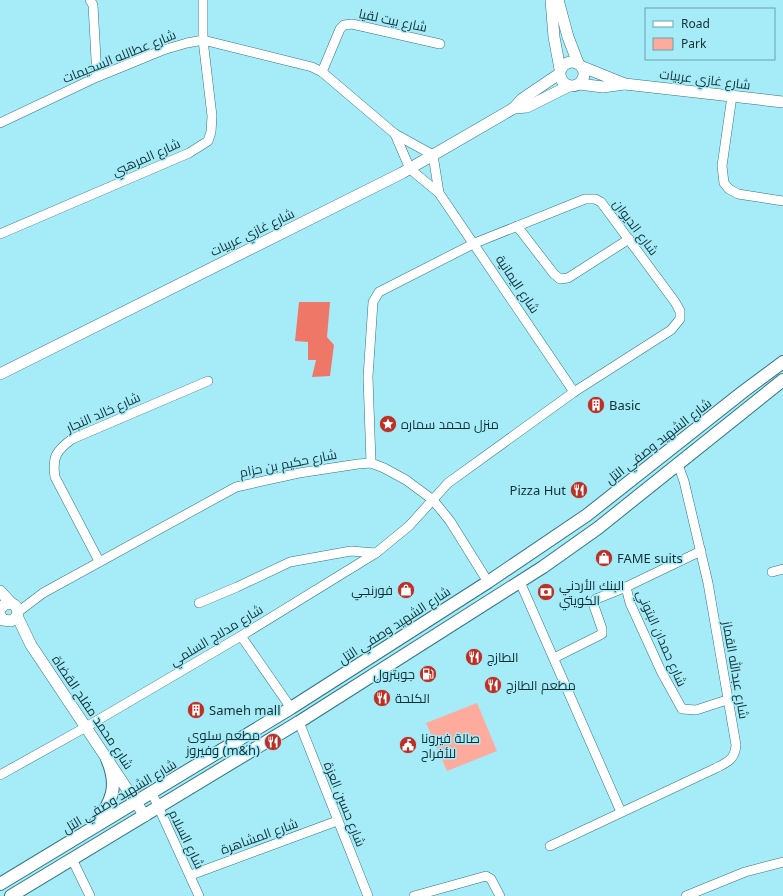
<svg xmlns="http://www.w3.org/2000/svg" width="783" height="896" viewBox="0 0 783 896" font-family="'Noto Sans',Cairo,sans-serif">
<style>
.green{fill:#feab9e}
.forest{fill:#ef7767}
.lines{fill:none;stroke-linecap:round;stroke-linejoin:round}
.minor-casing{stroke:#2e7580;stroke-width:10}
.tertiary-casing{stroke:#2e7580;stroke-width:12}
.secondary-casing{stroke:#2e7580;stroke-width:14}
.minor{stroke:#fff;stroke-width:9}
.tertiary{stroke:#fff;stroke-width:11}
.secondary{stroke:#fff;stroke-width:12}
.labels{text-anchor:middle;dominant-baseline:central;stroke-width:3;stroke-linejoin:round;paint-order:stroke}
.street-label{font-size:13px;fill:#112f33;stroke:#a6ecf8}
.poi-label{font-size:13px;fill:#112f33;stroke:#a6ecf8;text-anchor:start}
</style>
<rect width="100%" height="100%" fill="#a6ecf8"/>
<path class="green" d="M477 703 497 751 447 771 426 723Z"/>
<path class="forest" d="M299 302H330L327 337 334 345 330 376 312 377 316 360H308V342L295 341Z"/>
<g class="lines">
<defs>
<g id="minor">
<path d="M90 0 93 5 97 77"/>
<path d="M322 72 340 29 344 25 352 24 440 44"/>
<path d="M732 96 722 166 724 183 729 189 738 194 783 201"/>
<path d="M0 123 97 77 163 50 187 43 203 40 312 67 322 72 395 134 433 155 439 193"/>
<path d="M395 134 410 169 439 193 574 392"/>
<path d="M517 226 554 274 560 279 568 278 629 239"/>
<path d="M0 234 189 153 208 141 211 132 212 116 203 40V0"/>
<path d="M701 551 626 587 630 603 661 671 682 709 696 710 727 700"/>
<path d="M99 561 55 477C52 457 56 451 72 439L208 381"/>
<path d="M772 572 783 569"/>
<path d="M520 582 621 812"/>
<path d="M199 603 237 587 290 562 351 551 376 553"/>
<path d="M18 612 43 593 236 487 299 473 358 464 371 463 384 468 406 480 433 500 450 521 488 582"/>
<path d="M241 636 291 708"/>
<path d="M554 658 602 634V629L593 603 596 599 626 587"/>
<path d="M299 722 368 896"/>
<path d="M0 775 86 727 241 636 376 553 409 526 448 483 574 392 671 330 680 319V311L675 302 601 202 595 199H585L475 243 379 292 373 302 368 377 371 463"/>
<path d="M152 793 199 896"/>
<path d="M550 846 716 768C728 762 735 759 736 745L708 583 684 481 678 465"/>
<path d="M72 859 90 896"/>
<path d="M191 875 337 821"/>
<path d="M414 896 486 876 491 879 500 896"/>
<path d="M686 896 745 872 783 862"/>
</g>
<g id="tertiary">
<path d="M551 0 554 37 560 69"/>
<path d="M558 0 568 37 578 63"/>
<circle cx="572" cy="74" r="12"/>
<path d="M583 67 625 84 783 102"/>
<path d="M579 84 603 87 624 84"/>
<path d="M514 108 527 107 569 86"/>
<path d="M0 374 402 173 514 108 522 99 559 74"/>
<path d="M0 591 11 603"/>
<path d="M0 609 5 604 11 603C20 607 20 616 11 621L3 620 0 615"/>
<path d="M17 616 31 645 145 816"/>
</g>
<g id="secondary">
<path d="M95 824C112 802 119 786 107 759"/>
<path d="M0 884 291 708 488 582 587 515 744 391 783 362"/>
<path d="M11 896 299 722 543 567 598 528 783 380"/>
</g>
</defs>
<use href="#minor" class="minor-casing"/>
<use href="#tertiary" class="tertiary-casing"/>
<use href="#secondary" class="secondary-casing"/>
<use href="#minor" class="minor"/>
<use href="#tertiary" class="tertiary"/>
<use href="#secondary" class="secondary"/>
</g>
<defs>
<symbol id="building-disc" viewBox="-11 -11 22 22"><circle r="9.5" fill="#bd3025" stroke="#a6ecf8"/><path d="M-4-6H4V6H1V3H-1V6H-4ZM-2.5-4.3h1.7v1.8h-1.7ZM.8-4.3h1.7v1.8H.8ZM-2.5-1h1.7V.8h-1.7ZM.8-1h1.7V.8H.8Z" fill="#fff"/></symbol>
<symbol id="sight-disc" viewBox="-11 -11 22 22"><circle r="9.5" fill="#bd3025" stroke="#a6ecf8"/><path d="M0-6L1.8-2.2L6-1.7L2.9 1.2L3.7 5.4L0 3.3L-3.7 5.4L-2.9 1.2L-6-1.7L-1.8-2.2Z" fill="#fff"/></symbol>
<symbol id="restaurant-disc" viewBox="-11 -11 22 22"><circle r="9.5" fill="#bd3025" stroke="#a6ecf8"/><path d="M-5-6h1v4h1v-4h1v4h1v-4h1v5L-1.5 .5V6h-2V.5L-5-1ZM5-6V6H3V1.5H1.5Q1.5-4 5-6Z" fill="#fff"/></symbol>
<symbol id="shop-disc" viewBox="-11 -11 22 22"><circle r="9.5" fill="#bd3025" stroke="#a6ecf8"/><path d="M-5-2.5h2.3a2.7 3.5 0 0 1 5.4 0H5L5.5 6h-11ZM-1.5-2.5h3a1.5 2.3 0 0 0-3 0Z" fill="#fff"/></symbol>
<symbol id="bank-disc" viewBox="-11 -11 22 22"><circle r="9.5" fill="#bd3025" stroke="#a6ecf8"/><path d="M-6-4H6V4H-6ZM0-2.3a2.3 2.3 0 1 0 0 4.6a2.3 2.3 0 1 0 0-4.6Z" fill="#fff"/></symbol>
<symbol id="fuel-disc" viewBox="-11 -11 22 22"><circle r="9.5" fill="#bd3025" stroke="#a6ecf8"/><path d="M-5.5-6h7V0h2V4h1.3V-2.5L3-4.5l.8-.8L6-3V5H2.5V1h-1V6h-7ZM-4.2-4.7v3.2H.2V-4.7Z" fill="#fff"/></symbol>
<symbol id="civic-disc" viewBox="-11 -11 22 22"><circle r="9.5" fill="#bd3025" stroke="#a6ecf8"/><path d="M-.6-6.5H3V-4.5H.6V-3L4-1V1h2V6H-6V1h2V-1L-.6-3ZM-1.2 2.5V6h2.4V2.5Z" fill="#fff"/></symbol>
</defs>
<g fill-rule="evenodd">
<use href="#building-disc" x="586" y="395" width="20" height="20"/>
<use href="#sight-disc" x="378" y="414" width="20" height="20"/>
<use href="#restaurant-disc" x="569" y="480" width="20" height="20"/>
<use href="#shop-disc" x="594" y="548" width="20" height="20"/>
<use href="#shop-disc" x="396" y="580" width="20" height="20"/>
<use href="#bank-disc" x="536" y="582" width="20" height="20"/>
<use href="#restaurant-disc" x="464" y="647" width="20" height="20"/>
<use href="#fuel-disc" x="418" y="664" width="20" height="20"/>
<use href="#restaurant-disc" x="483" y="675" width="20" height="20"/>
<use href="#restaurant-disc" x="372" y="688" width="20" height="20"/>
<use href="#building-disc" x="186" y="700" width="20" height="20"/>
<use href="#restaurant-disc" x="263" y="732" width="20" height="20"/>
<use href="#civic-disc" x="398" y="735" width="20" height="20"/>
</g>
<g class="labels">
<g class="street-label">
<text transform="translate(393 20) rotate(12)">شارع بيت لقيا</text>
<text transform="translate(119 56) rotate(-22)">شارع عطالله السحيمات</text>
<text transform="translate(705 79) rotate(7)">شارع غازي عربيات</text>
<text transform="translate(146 157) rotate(-24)">شارع المرهبي</text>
<text transform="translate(636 227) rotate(53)">شارع الديوان</text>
<text transform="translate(252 232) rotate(-26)">شارع غازي عربيات</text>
<text transform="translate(518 284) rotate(56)">شارع اليمانية</text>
<text transform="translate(103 412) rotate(-24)">شارع خالد النجار</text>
<text transform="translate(658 441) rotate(-38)">شارع الشهيد وصفي التل</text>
<text transform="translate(288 463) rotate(-11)">شارع حكيم بن حزام</text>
<text transform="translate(394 625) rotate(-33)">شارع الشهيد وصفي التل</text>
<text transform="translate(216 635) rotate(-31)">شارع مدلاج السلمي</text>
<text transform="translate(662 638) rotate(66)">شارع حمدان البتوني</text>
<text transform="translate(736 670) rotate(80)">شارع عبدالله القماز</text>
<text transform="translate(93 712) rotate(56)">شارع محمد مفلح القضاة</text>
<text transform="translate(119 796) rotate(-31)">شارع الشهيد وصفي التل</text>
<text transform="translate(345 804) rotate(68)">شارع حسين العزة</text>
<text transform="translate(259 836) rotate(-20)">شارع المشاهرة</text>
<text transform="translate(187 839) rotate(64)">شارع السلام</text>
</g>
<g class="poi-label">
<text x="609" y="405">Basic</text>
<text x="401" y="424">منزل محمد سماره</text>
<text x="566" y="490" text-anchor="end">Pizza Hut</text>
<text x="617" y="558">FAME suits</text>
<text x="559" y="585">البنك الأردني<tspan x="559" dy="15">الكويتي</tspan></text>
<text x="393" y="590" text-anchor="end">فورنجي</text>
<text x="487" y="657">الطازج</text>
<text x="415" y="674" text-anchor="end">جوبترول</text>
<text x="506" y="685">مطعم الطازج</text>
<text x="395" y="698">الكلحة</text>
<text x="209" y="710">Sameh mall</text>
<text x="260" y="735" text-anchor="end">مطعم سلوى<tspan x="260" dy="15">وفيروز (m&amp;h)</tspan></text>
<text x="421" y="738">صالة فيرونا<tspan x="421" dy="15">للأفراح</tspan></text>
</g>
</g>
<rect x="645" y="8" width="130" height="52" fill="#a6ecf8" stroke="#6aa0a9"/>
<rect x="653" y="21" width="20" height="6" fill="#ffffff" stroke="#6aa0a9"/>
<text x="681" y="28" font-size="12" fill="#112f33">Road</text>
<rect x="653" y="38" width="20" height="12" fill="#feab9e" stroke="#6aa0a9"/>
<text x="681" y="48" font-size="12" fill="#112f33">Park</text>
</svg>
